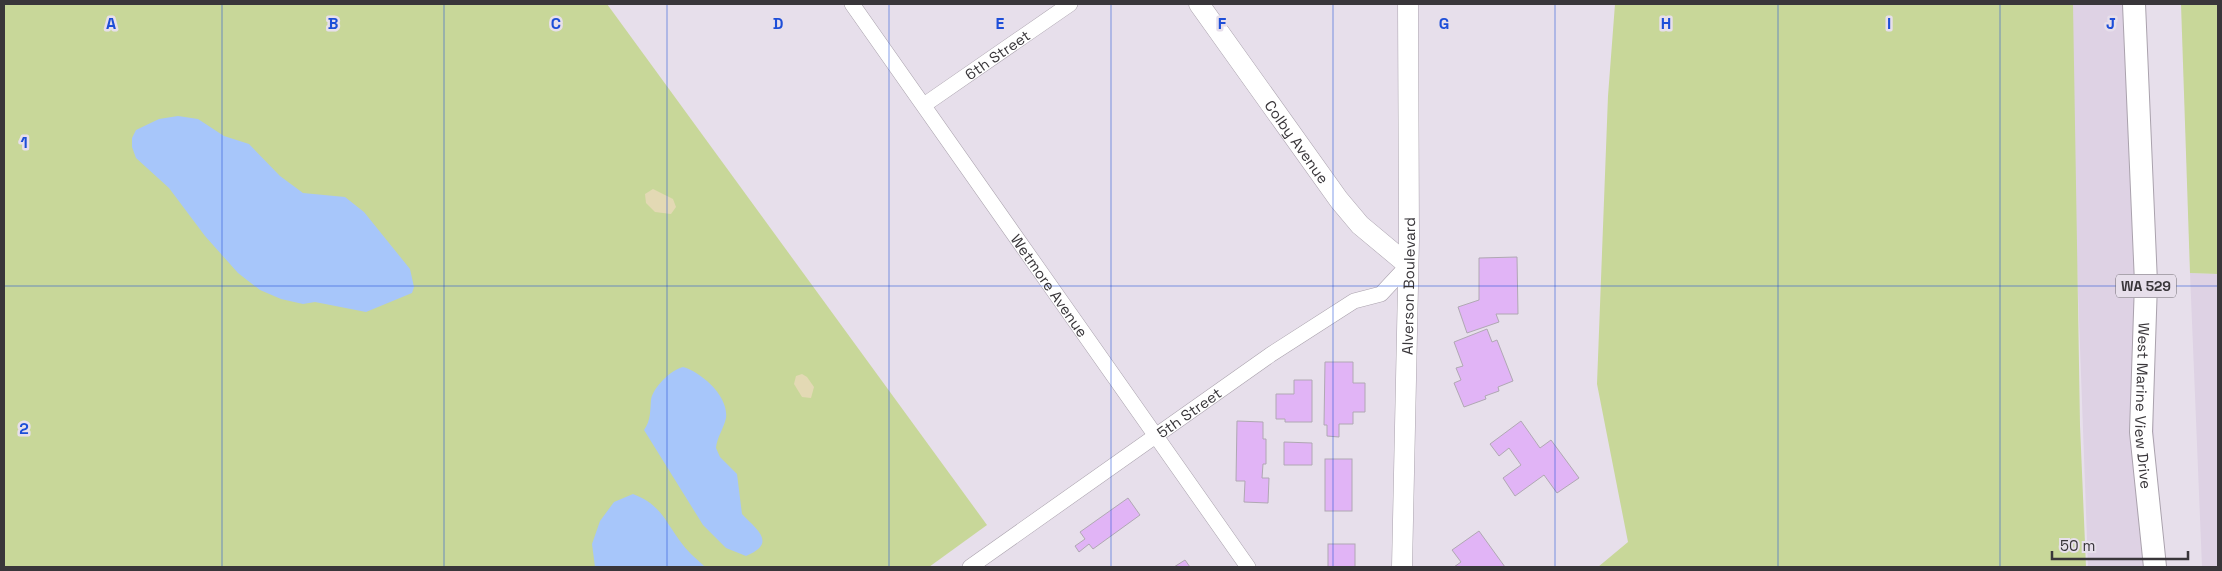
<svg xmlns="http://www.w3.org/2000/svg" width="2222" height="571" viewBox="0 0 2222 571" font-family="'Space Grotesk',sans-serif">
<style>
.built{fill:#ded2e4}
.green{fill:#c8d799}
.sand{fill:#e3d9b4}
.water{fill:#a7c6fa}
.building{fill:#e1b4f6;stroke:#b0a8b3}
.lines{fill:none;stroke-linecap:round;stroke-linejoin:round}
.street-casing{stroke:#aaa2ad;stroke-width:16}
.secondary-casing{stroke:#aaa2ad;stroke-width:21}
.primary-casing{stroke:#aaa2ad;stroke-width:24}
.street{stroke:#fff;stroke-width:15}
.secondary{stroke:#fff;stroke-width:20}
.primary{stroke:#fff;stroke-width:22}
.grid{fill:none;stroke:#1d4ed8;stroke-width:1;stroke-opacity:0.55}
.labels{text-anchor:middle;dominant-baseline:central;stroke-width:5;stroke-linejoin:round;paint-order:stroke}
.shield{fill:#e7dfeb;stroke:#6d696f;stroke-width:1}
.shield-label{font-size:14px;font-weight:bold;fill:#39363a}
.street-label{font-size:15px;fill:#39363a;stroke:#e7dfeb}
.grid-label{font-size:16px;text-anchor:middle;font-weight:bold;fill:#1d4ed8;stroke:#e7dfeb;stroke-width:5;stroke-linejoin:round;paint-order:stroke}
</style>
<rect width="100%" height="100%" fill="#e7dfeb"/>
<g class="built">
<path d="M2071 4H2135L2160 567H2088L2071 99Z"/>
<path d="M2190 273 2218 274V567H2202Z"/>
</g>
<g class="green">
<path d="M4 4H607L987 525 929 567H4Z"/>
<path d="M1615 4H2073L2080 425 2086 567H1598L1628 542 1597 384 1608 96Z"/>
<path d="M2181 4H2218V274L2190 273Z"/>
</g>
<g class="sand">
<path d="M653 189 673 199 676 207 671 214 655 212 646 203 645 194Z"/>
<path d="M802 374 807 377 814 387 811 398 802 397 794 384 796 376Z"/>
</g>
<g class="water">
<path d="M178 116 198 119 224 136 249 144 280 176 303 193 345 197 364 212 410 269 414 287 412 293 366 312 315 302 303 304 281 299 260 290 238 273 205 236 169 188 136 158 132 147V138L136 130 159 119Z"/>
<path d="M683 367C701 372 729 396 726 418 724 428 717 437 716 448L720 457 737 474 742 514C756 529 778 543 746 556L726 548 703 525 644 430C651 420 650 411 651 400 653 387 671 370 683 367Z"/>
<path d="M633 494C662 505 665 522 683 545 689 553 698 560 705 567H595L592 544 600 521 614 502Z"/>
</g>
<g class="building">
<path d="M1517 257 1518 314H1496L1499 322 1467 333 1458 307 1479 300V258Z"/>
<path d="M1487 329 1492 342 1497 340 1513 381 1498 387 1499 391 1485 396 1486 399 1464 407 1454 383 1461 380 1456 368 1463 366 1454 342Z"/>
<path d="M1325 362H1353V383H1365V412H1353V424H1339V437L1327 436V425H1324Z"/>
<path d="M1294 380H1312V422H1285V419H1276V394H1294Z"/>
<path d="M1237 421 1263 422V439H1266V464H1263L1262 478H1269L1268 503 1244 502 1245 481H1236Z"/>
<path d="M1521 421 1540 448 1551 440 1579 478 1557 493 1544 475 1515 496 1503 478 1521 465 1509 448 1499 456 1490 444Z"/>
<path d="M1284 442 1312 443V465H1284Z"/>
<rect x="1325" y="459" width="27" height="52"/>
<path d="M1128 498 1140 515 1093 549 1089 544 1079 552 1075 546 1085 539 1080 532Z"/>
<path d="M1479 531 1505 567H1454L1461 562 1452 550Z"/>
<rect x="1328" y="544" width="27" height="23"/>
<path d="M1185 560 1190 567H1174Z"/>
</g>
<g class="lines">
<defs>
<g id="street">
<path id="s1" d="M852 4 1248 567"/>
<path id="s2" d="M924 105 1070 4"/>
<path id="s3" d="M970 567 1270 355 1354 301 1381 294 1408 265"/>
</g>
<g id="secondary">
<path id="s4" d="M1199 4 1339 200 1360 225 1408 265"/>
<path id="s5" d="M1402 567 1409 239 1408 4"/>
</g>
<g id="primary">
<path id="s6" d="M2134 4 2146 283 2141 432 2155 567"/>
</g>
</defs>
<use href="#street" class="street-casing"/>
<use href="#secondary" class="secondary-casing"/>
<use href="#primary" class="primary-casing"/>
<use href="#street" class="street"/>
<use href="#secondary" class="secondary"/>
<use href="#primary" class="primary"/>
</g>
<path class="grid" d="M222 4V567M444 4V567M667 4V567M889 4V567M1111 4V567M1333 4V567M1555 4V567M1778 4V567M2000 4V567M4 286H2218"/>
<g class="labels">
<rect class="shield" x="2116" y="274.5" width="60" height="23" rx="4"/>
<g class="shield-label">
<text x="2146" y="286">WA 529</text>
</g>
<g class="street-label">
<text stroke="none"><textPath href="#s2" startOffset="89">6th Street</textPath></text>
<text stroke="none"><textPath href="#s4" startOffset="169">Colby Avenue</textPath></text>
<text stroke="none"><textPath href="#s1" startOffset="344">Wetmore Avenue</textPath></text>
<text stroke="none"><textPath href="#s5" startOffset="281">Alverson Boulevard</textPath></text>
<text stroke="none"><textPath href="#s6" startOffset="402">West Marine View Drive</textPath></text>
<text stroke="none"><textPath href="#s3" startOffset="268">5th Street</textPath></text>
</g>
</g>
<g class="grid-label">
<text x="111" y="29">A</text>
<text x="333" y="29">B</text>
<text x="556" y="29">C</text>
<text x="778" y="29">D</text>
<text x="1000" y="29">E</text>
<text x="1222" y="29">F</text>
<text x="1444" y="29">G</text>
<text x="1666" y="29">H</text>
<text x="1889" y="29">I</text>
<text x="2111" y="29">J</text>
<text x="24" y="148">1</text>
<text x="24" y="434">2</text>
</g>
<rect width="2222" height="571" fill="none" stroke="#39363a" stroke-width="10"/>
<path d="M2052 551v8h136v-8" fill="none" stroke="#39363a" stroke-width="2.5"/>
<text x="2060" y="551" font-size="15" fill="#39363a" stroke="#e7dfeb" stroke-width="4" paint-order="stroke">50 m</text>
</svg>
